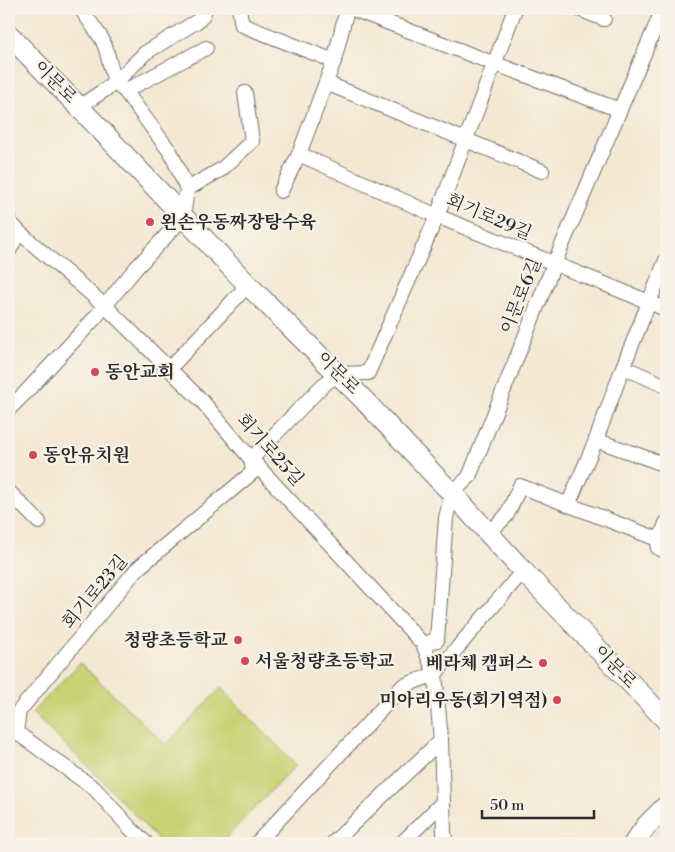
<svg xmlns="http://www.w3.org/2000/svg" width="675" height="852" viewBox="0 0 675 852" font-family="'Libre Bodoni','Noto Serif KR',serif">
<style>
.green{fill:#c7d375;stroke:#797f50}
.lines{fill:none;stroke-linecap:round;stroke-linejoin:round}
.street-casing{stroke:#716d66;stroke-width:16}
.secondary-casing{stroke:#716d66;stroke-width:22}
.street{stroke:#fff;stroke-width:14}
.secondary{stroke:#fff;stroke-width:20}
.poi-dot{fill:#d1495b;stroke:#f7f3e8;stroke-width:2}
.labels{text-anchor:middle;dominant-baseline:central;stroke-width:4.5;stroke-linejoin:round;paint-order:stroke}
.street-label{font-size:18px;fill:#2b2b2b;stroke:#f7f3e8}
.poi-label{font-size:18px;font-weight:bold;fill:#2b2b2b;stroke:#f7f3e8;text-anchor:start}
</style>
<rect width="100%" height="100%" fill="#f7f3e8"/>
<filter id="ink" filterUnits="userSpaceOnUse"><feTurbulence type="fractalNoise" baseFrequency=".02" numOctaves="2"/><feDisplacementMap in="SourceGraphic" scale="10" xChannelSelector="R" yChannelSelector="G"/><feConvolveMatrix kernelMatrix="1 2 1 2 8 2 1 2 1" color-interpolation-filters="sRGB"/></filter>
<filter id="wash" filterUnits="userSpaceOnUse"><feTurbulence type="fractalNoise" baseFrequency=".0096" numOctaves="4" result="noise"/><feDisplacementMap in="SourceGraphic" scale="20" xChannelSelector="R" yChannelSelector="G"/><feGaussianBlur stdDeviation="1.12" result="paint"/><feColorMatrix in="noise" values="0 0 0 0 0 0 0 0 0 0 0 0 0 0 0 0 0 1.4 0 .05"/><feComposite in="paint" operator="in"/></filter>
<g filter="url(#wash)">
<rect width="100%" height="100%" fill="#f4e8d3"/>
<path class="green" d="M80 663 166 745 221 688 296 765 221 843H161L101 779 32 713Z"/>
</g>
<g filter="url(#ink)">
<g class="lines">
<defs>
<g id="street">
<path d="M239 9 242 25 334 61"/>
<path d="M353 9 482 59 620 110"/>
<path d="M579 9 604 19"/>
<path d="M326 83 542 171"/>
<path d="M125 91 206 48"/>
<path d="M79 107 115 83 106 49 102 39 81 9"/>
<path d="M299 154 437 216 666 309"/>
<path d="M187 189 171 153 125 91 115 83 145 53 199 20 203 15 205 9"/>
<path d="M281 191 299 154 334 61 347 9"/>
<path d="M9 221 19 232 105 306 202 401 251 459 423 644 435 674 441 740 444 833 446 843"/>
<path d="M9 251 19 232"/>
<path d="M623 367 666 386"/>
<path d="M169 369 248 285"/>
<path d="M9 409 25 393 94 319 136 268 183 218 187 189 222 169 252 141 245 93"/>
<path d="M596 440 666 465"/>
<path d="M9 492 39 522"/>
<path d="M568 505 596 440 623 367 666 260"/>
<path d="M489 533 507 515 520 486 660 540 658 548 666 551"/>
<path d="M660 540 666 523"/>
<path d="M423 644 437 640 446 518 452 493 469 477 554 264 663 9"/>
<path d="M146 843 130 828 95 789 16 732 19 711 137 569 253 472 251 459 323 385 339 374 368 373 437 216 515 9"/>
<path d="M257 843 403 686 435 674 523 571"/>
<path d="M333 843 441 740"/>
<path d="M402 843 443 802"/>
</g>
<g id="secondary">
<path d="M9 35 79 107 248 285 362 398 438 479 452 493 523 571 666 720"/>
<path d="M634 843 647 825 666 806"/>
</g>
</defs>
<use href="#street" class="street-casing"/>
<use href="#secondary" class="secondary-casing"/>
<use href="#street" class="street"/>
<use href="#secondary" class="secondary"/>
</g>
</g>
<g class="poi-dot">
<circle cx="150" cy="222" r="5"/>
<circle cx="95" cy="372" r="5"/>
<circle cx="33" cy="455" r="5"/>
<circle cx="238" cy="640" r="5"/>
<circle cx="245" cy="661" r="5"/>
<circle cx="543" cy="663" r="5"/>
<circle cx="557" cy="700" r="5"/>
</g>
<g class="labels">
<g class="street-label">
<text transform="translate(55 82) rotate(45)">이문로</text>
<text transform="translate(489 217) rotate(23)">회기로29길</text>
<text transform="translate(521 296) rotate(-68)">이문로6길</text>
<text transform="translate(338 373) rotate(45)">이문로</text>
<text transform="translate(270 450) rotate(48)">회기로25길</text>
<text transform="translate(95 592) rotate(-50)">회기로23길</text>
<text transform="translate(615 667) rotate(46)">이문로</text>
</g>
<g class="poi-label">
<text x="160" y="222">왼손우동짜장탕수육</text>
<text x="105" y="372">동안교회</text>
<text x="43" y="455">동안유치원</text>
<text x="228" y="640" text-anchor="end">청량초등학교</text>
<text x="255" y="661">서울청량초등학교</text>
<text x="533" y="663" text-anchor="end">베라체 캠퍼스</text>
<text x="547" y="700" text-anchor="end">미아리우동(회기역점)</text>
</g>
</g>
<rect width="675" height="852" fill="none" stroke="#f7f3e8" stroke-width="30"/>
<path d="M482 810v8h112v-8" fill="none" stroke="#2b2b2b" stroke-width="2.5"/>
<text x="490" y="810" font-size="15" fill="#2b2b2b" stroke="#f7f3e8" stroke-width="4" paint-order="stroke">50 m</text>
</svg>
